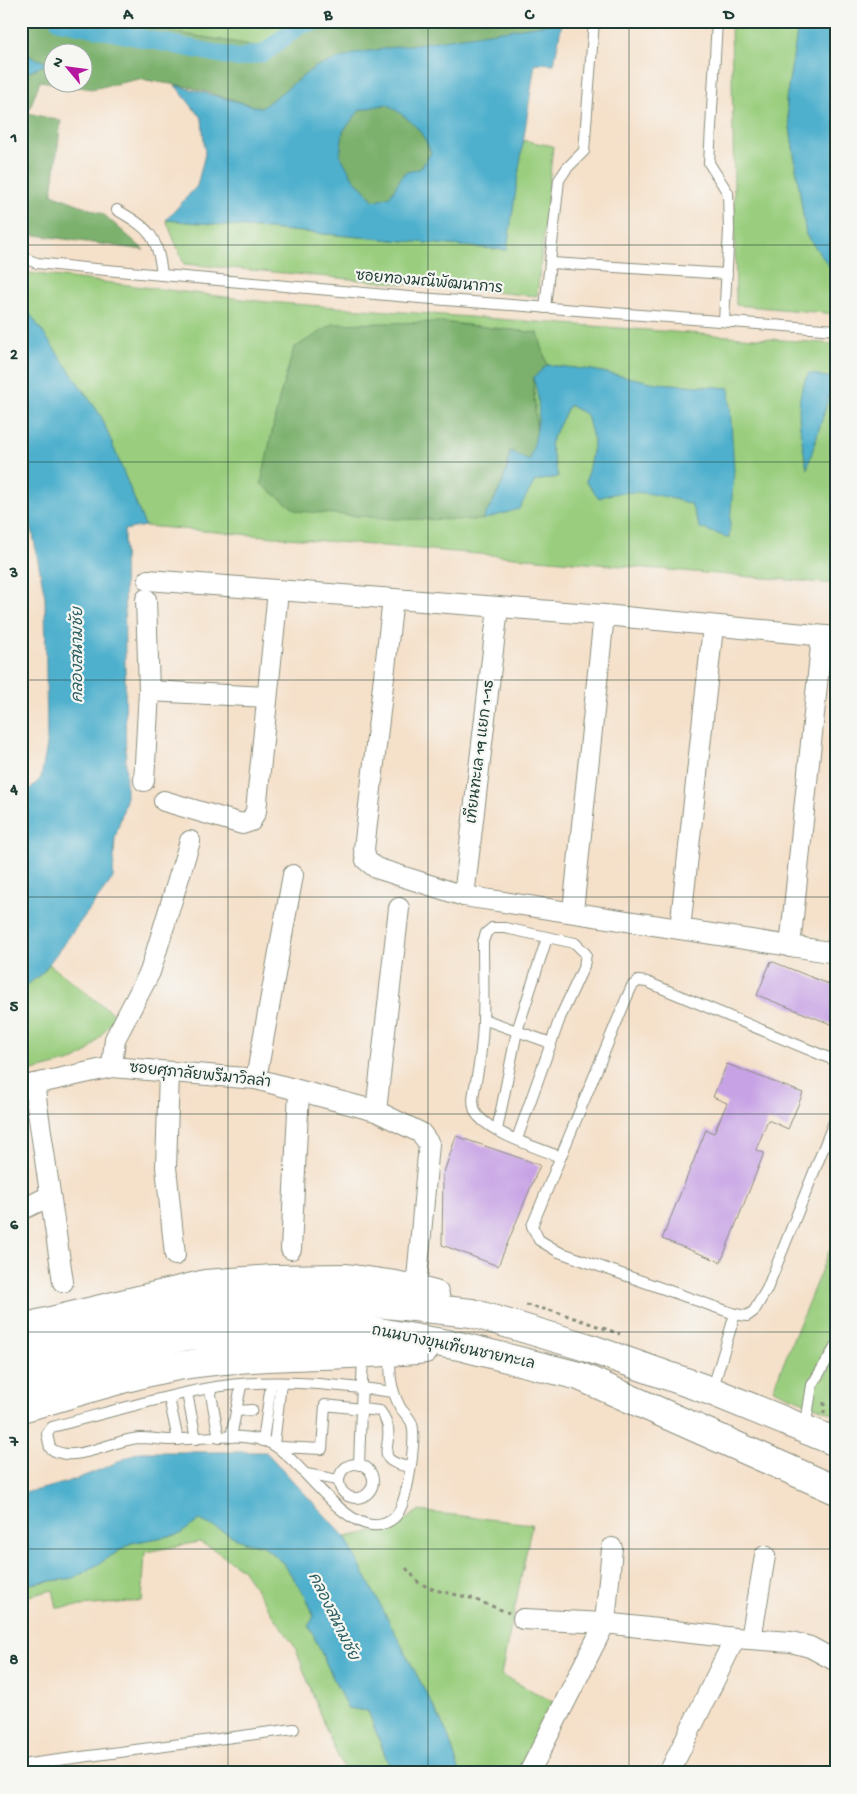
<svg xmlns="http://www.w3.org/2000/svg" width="857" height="1794" viewBox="0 0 857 1794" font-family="'Gochi Hand','Playpen Sans Thai',sans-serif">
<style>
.green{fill:#9ace7e;stroke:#5c8659;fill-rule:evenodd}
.forest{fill:#7bb16d;stroke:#4d7750;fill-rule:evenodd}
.water{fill:#4fb0cd;stroke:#377680;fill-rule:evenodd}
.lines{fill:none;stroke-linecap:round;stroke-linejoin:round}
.canal{stroke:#4fb0cd;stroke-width:18}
.building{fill:#c7a2e5}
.service-casing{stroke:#8a8e7e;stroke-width:12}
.minor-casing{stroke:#8a8e7e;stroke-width:22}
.secondary-casing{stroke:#8a8e7e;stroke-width:30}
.path{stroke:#8a8e7e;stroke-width:3;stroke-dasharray:4 4;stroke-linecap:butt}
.service{stroke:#fff;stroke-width:10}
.minor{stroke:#fff;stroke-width:20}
.secondary{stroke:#fff;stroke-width:28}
.grid{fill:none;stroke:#1f3d34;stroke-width:1;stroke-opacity:0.55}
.labels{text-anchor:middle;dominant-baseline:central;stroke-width:4.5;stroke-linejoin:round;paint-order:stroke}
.street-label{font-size:15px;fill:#1f3d34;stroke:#f6f6f2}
.water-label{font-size:16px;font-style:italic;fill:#2d6062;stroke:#f6f6f2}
.neatline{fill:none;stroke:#1f3d34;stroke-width:2}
.grid-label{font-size:16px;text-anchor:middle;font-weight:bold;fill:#1f3d34}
</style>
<rect width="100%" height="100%" fill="#f6f6f2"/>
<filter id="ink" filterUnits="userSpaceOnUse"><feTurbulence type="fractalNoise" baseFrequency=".02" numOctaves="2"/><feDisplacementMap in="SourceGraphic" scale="10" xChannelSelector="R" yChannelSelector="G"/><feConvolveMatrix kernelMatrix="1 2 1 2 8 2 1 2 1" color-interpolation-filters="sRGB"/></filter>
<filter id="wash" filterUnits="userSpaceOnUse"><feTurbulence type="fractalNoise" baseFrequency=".0096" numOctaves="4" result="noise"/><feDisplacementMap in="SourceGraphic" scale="20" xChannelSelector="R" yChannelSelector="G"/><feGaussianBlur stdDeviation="1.12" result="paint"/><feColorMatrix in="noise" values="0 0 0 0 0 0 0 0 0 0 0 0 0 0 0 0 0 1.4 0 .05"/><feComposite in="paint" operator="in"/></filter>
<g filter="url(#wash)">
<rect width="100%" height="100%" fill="#f5e0c9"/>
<g class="green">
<path d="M103 21H313L270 48Z"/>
<path d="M731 21H799L786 100 806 235 836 275V314L736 305Z"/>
<path d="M522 140 553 146 537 296 184 264 166 220 507 250Z"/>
<path d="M21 272 267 302 836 344V380L809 373 799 419 807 468 830 392 836 393V584L145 526 101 416 21 301ZM441 322 537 333 547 365 592 370 656 383 729 388 730 425 700 528 691 504 653 493 615 492 586 482 594 442 587 414 569 405 550 444 558 477 535 481Z"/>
<path d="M533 378 540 396 537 438Z"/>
<path d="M49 964 116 1016 88 1052 75 1060 21 1074V990L42 973Z"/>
<path d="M836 1234V1415L773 1389Z"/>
<path d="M418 1511 532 1524 501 1675 554 1702 519 1773H460L447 1733 345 1537 393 1528Z"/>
<path d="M200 1519 244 1542 262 1545 284 1564 306 1597 314 1617 309 1626 347 1708 368 1711 392 1773H345L324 1725 295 1647 242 1569 213 1549 199 1542 145 1552 142 1601 57 1608 53 1590 21 1598V1585L74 1578 97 1565 131 1543 180 1534Z"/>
</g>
<g class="forest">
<path d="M21 21H103L270 48 313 21H562L315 67 261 108 190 87 139 79 92 89 40 81 28 113 61 121 52 194 103 214 144 250 21 233V76L47 63 21 53ZM52 52H82V82H52Z"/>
<path d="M387 104C409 119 422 128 431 153L421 168 404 173 390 196 374 201 353 178 340 155 343 131 360 110Z"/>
<path d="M441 322 538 333 547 365 533 378 537 438 529 461 510 451C506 480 497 496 482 520L395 519 297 511 261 484 279 399 294 348 333 324Z"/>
</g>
<g class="water">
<path d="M799 21H836V275L806 235 786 100Z"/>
<path d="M562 22 554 64 535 63 507 250 166 220 197 186 205 154 202 119 175 85 261 108 315 67 356 53ZM387 104C409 119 422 128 431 153L421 168 404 173 390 196 374 201 353 178 340 155 343 131 360 110Z"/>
<path d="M21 53 48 63 21 76Z"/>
<path d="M21 301 101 416 145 526 124 530 126 800 115 838 113 878 42 973 21 990V798L41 778 47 745 45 597 25 493 21 490Z"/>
<path d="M547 365 592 370 656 383 729 388 734 470 729 538 700 528 691 504C660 495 631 486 599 498L586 482 594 442 587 415 569 405 550 444 558 477 535 481 519 509 482 520C497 496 507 480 510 451L529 461C538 433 543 405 533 378Z"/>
<path d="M809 373 835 379 836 393H830L807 469C802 438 791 400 809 373Z"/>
<path d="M139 1452H266L345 1537 447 1733 460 1773H392L368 1711 347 1708 309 1626 314 1616 306 1597 284 1564 262 1545 244 1542 200 1520 180 1534 131 1543 97 1565 74 1578 21 1585V1493C65 1486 99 1471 139 1452Z"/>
</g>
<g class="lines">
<path class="canal" d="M59 21 238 58 264 53 300 25 319 21"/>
</g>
<g id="blocks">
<g class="building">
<path d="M771 961 836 987V1026L757 995Z"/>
<path d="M727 1064 803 1093 788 1129 768 1120 756 1150 764 1153 721 1262 662 1239 706 1130 714 1133 727 1103 713 1097Z"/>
<path d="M456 1136 540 1165 498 1266 442 1245 443 1175Z"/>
</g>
</g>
</g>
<g filter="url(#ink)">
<use href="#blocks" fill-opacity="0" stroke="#8a8e7e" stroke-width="1"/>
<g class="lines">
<defs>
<g id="service">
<path d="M717 21 709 163 728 193 729 230 724 321"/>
<path d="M117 210C150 229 158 236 162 275"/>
<path d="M21 257 37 263 84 268 420 298 836 330"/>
<path d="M551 263 727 274"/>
<path d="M545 308 559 180 567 168 584 151 594 21"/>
<path d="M483 1019 551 1043"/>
<path d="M836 1061 647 982 638 981 632 986 627 997 532 1226 539 1240 559 1252 735 1314 747 1316 754 1311 767 1289 836 1117"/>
<path d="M497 1130 517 1031 547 938"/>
<path d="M517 1139 560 1018 584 966 586 954 575 943 505 928H492L486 933 483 942C483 987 486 1032 477 1076 475 1088 469 1105 478 1116 495 1135 536 1147 560 1157"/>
<path d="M390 1354C390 1374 390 1387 399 1405 402 1412 410 1417 412 1424 417 1440 407 1508 394 1518 352 1553 301 1452 265 1441 235 1432 201 1439 171 1440 161 1440 151 1438 140 1438 113 1439 73 1466 50 1448L47 1434 52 1427C102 1414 153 1399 204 1389 266 1377 332 1384 394 1392"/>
<path d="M210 1389 219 1438"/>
<path d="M712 1391 735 1314"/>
<path d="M187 1393 196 1439"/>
<path d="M169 1398 178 1440"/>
<path d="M236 1411 252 1410"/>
<path d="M805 1429 812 1385 836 1346"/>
<path d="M231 1437 241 1386"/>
<path d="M263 1441 271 1384"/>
<path d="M274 1445 281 1383"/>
<path d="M280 1447 322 1449 325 1405 380 1411C404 1442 364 1459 410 1467"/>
<circle cx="356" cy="1481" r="17"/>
<path d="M359 1465 363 1354"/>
<path d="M306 1474 338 1480"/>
<path d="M21 1765 294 1729"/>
</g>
<g id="minor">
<path d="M148 580 604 615 836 637"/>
<path d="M393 599 364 849 366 860 376 868 464 896 836 953"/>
<path d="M149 691 267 697"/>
<path d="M144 781 149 691 146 599"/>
<path d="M164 801 242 824 251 821 256 811 278 591"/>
<path d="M464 896 498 608"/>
<path d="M573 911 604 615"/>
<path d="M680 929 713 627"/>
<path d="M790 947 822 636"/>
<path d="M112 1067 115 1039 150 972 190 841"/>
<path d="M169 1072 166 1167 175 1255"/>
<path d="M256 1079 293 875"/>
<path d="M34 1084 63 1282"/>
<path d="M21 1087 112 1067 256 1079 376 1111 421 1133 429 1144 416 1290"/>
<path d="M376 1111 399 908"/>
<path d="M21 1210 50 1196"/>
<path d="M291 1249 299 1091"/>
<path d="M523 1619 605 1623 735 1638 791 1642 810 1647 836 1661"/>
<path d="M751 1639 765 1556"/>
<path d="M529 1773 605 1623 612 1548"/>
<path d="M669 1773 735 1638"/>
</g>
<g id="secondary">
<path d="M21 1328 205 1284 274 1279 346 1278 396 1285 435 1295"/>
<path d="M21 1355 178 1313 223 1309 322 1302 385 1304 472 1313 586 1347 711 1391 836 1442"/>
<path d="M21 1380 137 1347 186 1336 326 1327 362 1329 459 1346 579 1376 836 1490"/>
<path d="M21 1408C77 1393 133 1373 190 1364 268 1353 347 1357 425 1349"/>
</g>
</defs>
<use href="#service" class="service-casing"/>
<use href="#minor" class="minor-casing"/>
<use href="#secondary" class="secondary-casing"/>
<g class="path">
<path d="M526 1305 557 1312 620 1334"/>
<path d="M824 1402V1415"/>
<path d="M406 1568 419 1583 435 1590 471 1598 509 1613"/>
</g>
<use href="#service" class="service"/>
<use href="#minor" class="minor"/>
<use href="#secondary" class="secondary"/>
</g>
</g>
<path class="grid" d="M228 21V1773M428 21V1773M629 21V1773M21 245H836M21 462H836M21 680H836M21 897H836M21 1114H836M21 1332H836M21 1549H836"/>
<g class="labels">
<g class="street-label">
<text transform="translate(429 283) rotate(5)">ซอยทองมณีพัฒนาการ</text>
<text transform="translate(481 752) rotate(-83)">เทียนทะเล 19 แยก 1-15</text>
<text transform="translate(200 1076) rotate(6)">ซอยศุภาลัยพรีมาวิลล่า</text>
<text transform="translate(453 1348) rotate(12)">ถนนบางขุนเทียนชายทะเล</text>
</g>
<g class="water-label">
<text transform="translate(79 655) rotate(-90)">คลองสนามชัย</text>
<text transform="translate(332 1617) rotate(64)">คลองสนามชัย</text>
</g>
</g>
<rect width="857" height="1794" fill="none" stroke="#f6f6f2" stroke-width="55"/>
<g transform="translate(68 68) rotate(299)"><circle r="24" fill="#f6f6f2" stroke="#a0aca6"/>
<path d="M0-4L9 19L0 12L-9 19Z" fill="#b5179e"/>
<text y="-8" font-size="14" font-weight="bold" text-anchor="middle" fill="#1f3d34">N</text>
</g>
<rect x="28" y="28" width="802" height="1738" class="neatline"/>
<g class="grid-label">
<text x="128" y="19">A</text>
<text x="328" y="19">B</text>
<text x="529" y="19">C</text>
<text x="729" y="19">D</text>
<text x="14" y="142">1</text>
<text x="14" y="359">2</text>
<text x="14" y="577">3</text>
<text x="14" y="794">4</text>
<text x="14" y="1011">5</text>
<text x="14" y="1229">6</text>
<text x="14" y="1446">7</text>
<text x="14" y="1664">8</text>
</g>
</svg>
